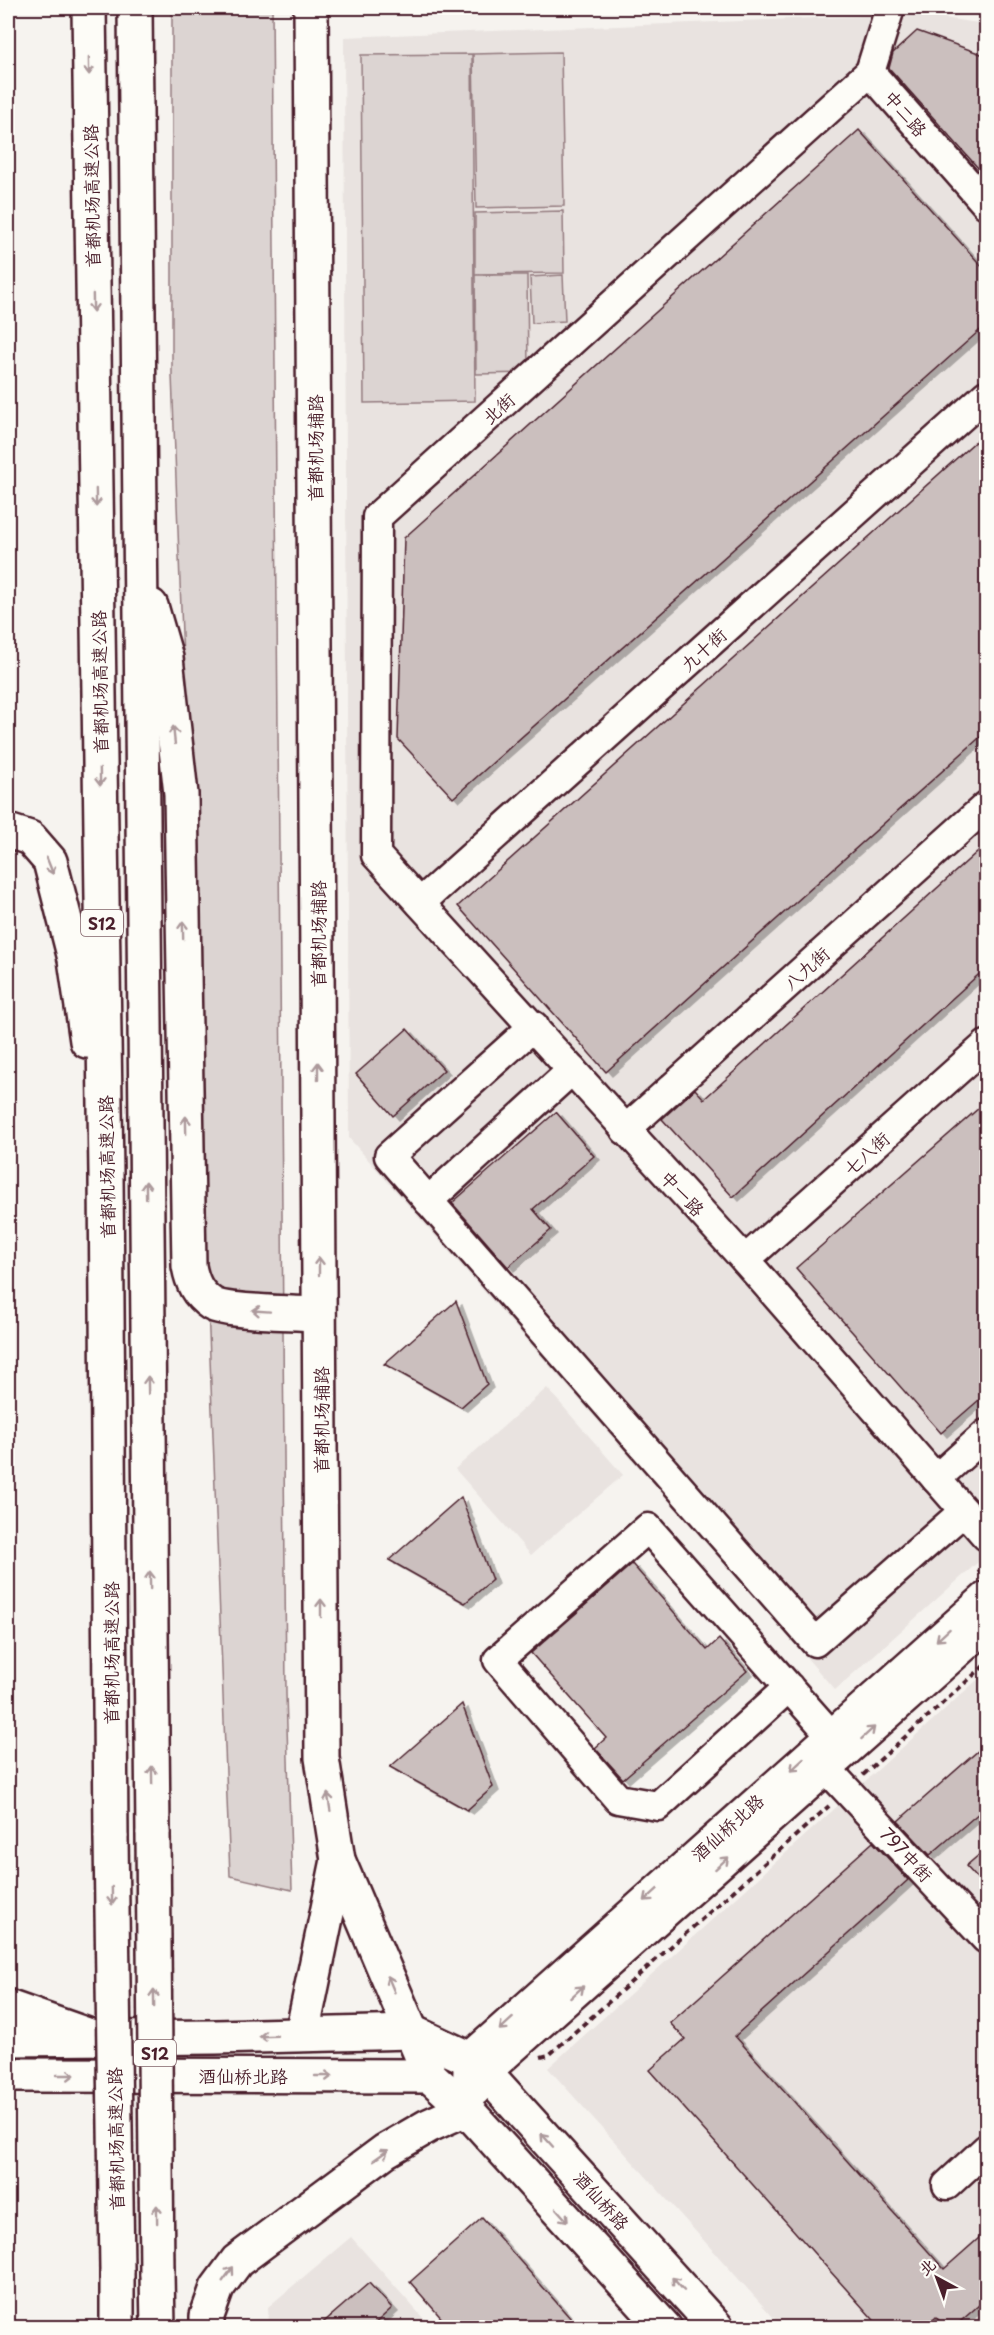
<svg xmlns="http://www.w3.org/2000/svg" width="994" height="2335" viewBox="0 0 994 2335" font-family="'Playpen Sans','LXGW WenKai TC',sans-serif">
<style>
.built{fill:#e9e3e0}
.green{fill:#dcd4d2;stroke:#937a7e;stroke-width:1.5}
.building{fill:#cbbfbe;stroke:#4a1f2b;stroke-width:1.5;filter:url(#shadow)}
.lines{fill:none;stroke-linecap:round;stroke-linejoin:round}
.minor-casing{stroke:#4a1f2b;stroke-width:33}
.major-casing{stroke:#4a1f2b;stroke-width:38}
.highway-casing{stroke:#4a1f2b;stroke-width:38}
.path{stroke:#4a1f2b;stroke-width:4;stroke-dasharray:6 4.5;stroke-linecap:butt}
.minor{stroke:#fdfcf7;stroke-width:28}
.major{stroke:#fdfcf7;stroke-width:33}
.highway{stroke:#fdfcf7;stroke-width:33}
.highway-bridge-casing{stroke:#4a1f2b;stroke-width:38;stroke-linecap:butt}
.highway-bridge{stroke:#fdfcf7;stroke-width:33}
.oneway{stroke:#ac999b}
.labels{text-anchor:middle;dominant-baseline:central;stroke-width:4.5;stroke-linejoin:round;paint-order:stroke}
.shield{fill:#fdfcf7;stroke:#806168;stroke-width:1.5}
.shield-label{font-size:16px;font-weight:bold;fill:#4a1f2b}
.street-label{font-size:18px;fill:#4a1f2b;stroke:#fdfcf7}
</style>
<defs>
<filter id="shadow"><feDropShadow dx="6" dy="4" stdDeviation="0" flood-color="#0004"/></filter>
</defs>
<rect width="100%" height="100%" fill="#f6f3ef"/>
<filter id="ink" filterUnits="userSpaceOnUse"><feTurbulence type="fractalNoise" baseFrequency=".0167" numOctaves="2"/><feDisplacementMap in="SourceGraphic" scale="12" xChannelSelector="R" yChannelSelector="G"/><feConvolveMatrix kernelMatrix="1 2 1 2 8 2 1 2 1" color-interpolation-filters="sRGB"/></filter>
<g filter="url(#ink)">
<g class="built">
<path d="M915 14 986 24V1555L835 1690 349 1138 344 37Z"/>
<path d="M547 1388 623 1475 531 1555 455 1469Z"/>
<path d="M986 1672V2317L975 2328 782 2327 548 2068Z"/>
<path d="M351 2237 431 2327H269L268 2307Z"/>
</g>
<g class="green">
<path d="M172 8H272L286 1694 292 1890 230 1876 172 375Z"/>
<path d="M561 52 564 206 476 208 473 54Z"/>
<path d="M472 54 475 401 364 403 361 55Z"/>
<path d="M563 211 564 273 475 274V213Z"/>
<path d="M475 275H527L528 373 476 374Z"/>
<path d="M563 275 565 321 532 323 530 277Z"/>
</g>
<g class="building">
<path d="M917 31 987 56V178L889 68 893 53Z"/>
<path d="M859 130 987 272V324L453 798 398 739 404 538Z"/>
<path d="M987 431V731L606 1072 458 906Z"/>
<path d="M987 843V967L733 1197 662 1119 695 1089 704 1099Z"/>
<path d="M407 1029 444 1070 393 1116 356 1074Z"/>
<path d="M987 1101V1393L941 1433 796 1268Z"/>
<path d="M556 1112 594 1156 533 1209 551 1230 508 1267 452 1203Z"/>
<path d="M456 1301 487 1384 461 1407 384 1364Z"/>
<path d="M461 1497 492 1580 465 1603 389 1560Z"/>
<path d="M632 1564 707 1650 719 1639 747 1671 623 1779 595 1748 606 1738 531 1653Z"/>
<path d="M462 1704 493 1787 467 1810 390 1767Z"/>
<path d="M987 1743V1806L930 1855 898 1821Z"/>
<path d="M873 1842 908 1880 735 2036 944 2269 987 2231V2298L953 2328H946L936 2317 925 2328H881L650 2070 685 2039 670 2023Z"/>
<path d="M987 1848V1889L966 1866Z"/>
<path d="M482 2218 579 2328H450L410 2282Z"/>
<path d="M369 2283 392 2308 370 2328H317Z"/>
</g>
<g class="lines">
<defs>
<g id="minor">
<path d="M890 8 870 72 986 204"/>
<path d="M870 72 377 517 376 855 745 1260 986 1536"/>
<path d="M420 903 986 395"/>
<path d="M534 1026 389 1156 815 1642 964 1511"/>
<path d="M625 1130 986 806"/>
<path d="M428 1201 572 1070"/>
<path d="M745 1260 986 1045"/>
<path d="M936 1479 986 1434"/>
<path d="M789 1687 658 1806 618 1799 498 1660 648 1528 831 1735"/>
<path d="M827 1769 986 1939"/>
<path d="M476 2091 486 2073 986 1628"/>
<path d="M466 2109 468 2058 986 1596"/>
<path d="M947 2185 986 2149"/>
</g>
<g id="major">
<path d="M311 8 322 1758 338 1860 430 2076"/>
<path d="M302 2034 338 1860"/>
<path d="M8 2039 216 2037 412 2032 468 2058 486 2073 717 2328"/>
<path d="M8 2075 430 2076 466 2109 665 2328"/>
</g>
<g id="highway">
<path d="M89 8 106 1174 111 1838"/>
<path d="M135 8 153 1834"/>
<path d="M151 606 166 658 181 794 189 1266C192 1282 197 1294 212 1304 226 1312 299 1313 319 1314"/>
<path d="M8 831 30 838 50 861 75 959 87 1041"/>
<path d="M8 2007 96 2038"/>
<path d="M117 2270V2328"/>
<path d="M157 2273 158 2328"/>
<path d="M207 2328V2316L217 2288 237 2261 385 2151 428 2126 466 2109"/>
</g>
</defs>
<use href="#minor" class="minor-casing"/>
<use href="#major" class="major-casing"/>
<use href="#highway" class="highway-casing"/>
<g class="path">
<path d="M978 1573 986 1566"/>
<path d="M863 1775 986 1664"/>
<path d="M541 2057 549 2055 829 1806"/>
</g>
<use href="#minor" class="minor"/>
<use href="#major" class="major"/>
<use href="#highway" class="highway"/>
<defs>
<g id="highway-bridge">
<path d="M153 1834 157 2273"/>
<path d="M111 1838 117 2270"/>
</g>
</defs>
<use href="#highway-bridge" class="highway-bridge-casing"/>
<use href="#highway-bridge" class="highway-bridge"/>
</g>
<defs><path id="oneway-shaft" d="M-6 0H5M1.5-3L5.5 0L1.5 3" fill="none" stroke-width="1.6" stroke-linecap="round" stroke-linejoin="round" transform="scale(1.5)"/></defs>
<g class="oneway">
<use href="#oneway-shaft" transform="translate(89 66) rotate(89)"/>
<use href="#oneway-shaft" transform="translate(93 303) rotate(89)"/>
<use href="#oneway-shaft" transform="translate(96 498) rotate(89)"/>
<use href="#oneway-shaft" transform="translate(174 735) rotate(-96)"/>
<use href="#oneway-shaft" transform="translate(100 777) rotate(89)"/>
<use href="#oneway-shaft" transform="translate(50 866) rotate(68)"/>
<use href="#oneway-shaft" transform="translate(183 930) rotate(-91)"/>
<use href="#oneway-shaft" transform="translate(318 1071) rotate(-90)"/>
<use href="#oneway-shaft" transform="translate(186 1125) rotate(-91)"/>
<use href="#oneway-shaft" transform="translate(146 1190) rotate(-91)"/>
<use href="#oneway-shaft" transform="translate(319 1266) rotate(-90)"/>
<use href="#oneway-shaft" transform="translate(261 1311) rotate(-176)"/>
<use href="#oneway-shaft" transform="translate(148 1385) rotate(-91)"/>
<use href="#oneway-shaft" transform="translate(150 1580) rotate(-91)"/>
<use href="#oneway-shaft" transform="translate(321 1608) rotate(-90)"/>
<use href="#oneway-shaft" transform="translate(943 1635) rotate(138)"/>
<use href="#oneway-shaft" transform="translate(868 1733) rotate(-42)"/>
<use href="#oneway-shaft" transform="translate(797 1765) rotate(138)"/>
<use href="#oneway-shaft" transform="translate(152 1775) rotate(-91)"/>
<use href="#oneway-shaft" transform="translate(329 1802) rotate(-99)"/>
<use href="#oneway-shaft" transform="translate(722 1863) rotate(-42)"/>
<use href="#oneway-shaft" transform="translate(651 1895) rotate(138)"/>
<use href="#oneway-shaft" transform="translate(112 1896) rotate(89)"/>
<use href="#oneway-shaft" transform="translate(391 1984) rotate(-113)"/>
<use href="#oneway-shaft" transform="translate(577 1992) rotate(-42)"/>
<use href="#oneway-shaft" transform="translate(154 1998) rotate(-91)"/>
<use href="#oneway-shaft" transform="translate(506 2024) rotate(138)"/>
<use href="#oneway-shaft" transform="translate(268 2036) rotate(178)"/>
<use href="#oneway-shaft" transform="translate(66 2075)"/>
<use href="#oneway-shaft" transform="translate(324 2076)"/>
<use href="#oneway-shaft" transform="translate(547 2140) rotate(-132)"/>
<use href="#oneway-shaft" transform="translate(381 2155) rotate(-35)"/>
<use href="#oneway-shaft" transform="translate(157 2214) rotate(-91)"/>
<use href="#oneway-shaft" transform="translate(562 2215) rotate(48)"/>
<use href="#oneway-shaft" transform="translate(228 2274) rotate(-54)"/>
<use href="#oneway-shaft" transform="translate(678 2284) rotate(-132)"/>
</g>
</g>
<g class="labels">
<g class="shield">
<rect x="81" y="910" width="42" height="26" rx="4.5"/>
<rect x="134" y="2040" width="42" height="26" rx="4.5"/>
</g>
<g class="shield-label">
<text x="102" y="923">S12</text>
<text x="155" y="2053">S12</text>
</g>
<g class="street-label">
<text transform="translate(906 113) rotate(49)">中二路</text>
<text transform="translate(91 196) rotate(-91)">首都机场高速公路</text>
<text transform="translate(498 408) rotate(-42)">北街</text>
<text transform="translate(314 448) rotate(-90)">首都机场辅路</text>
<text transform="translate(703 649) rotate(-42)">九十街</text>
<text transform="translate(99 682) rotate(-91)">首都机场高速公路</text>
<text transform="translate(317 934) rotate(-90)">首都机场辅路</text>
<text transform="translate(806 968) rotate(-42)">八九街</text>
<text transform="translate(866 1153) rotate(-42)">七八街</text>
<text transform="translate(106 1167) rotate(-91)">首都机场高速公路</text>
<text transform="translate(683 1193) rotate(47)">中一路</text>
<text transform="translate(320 1420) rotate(-90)">首都机场辅路</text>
<text transform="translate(110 1653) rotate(-90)">首都机场高速公路</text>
<text transform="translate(727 1827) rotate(-42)">酒仙桥北路</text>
<text transform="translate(907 1854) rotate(47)">797中街</text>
<text x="243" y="2075">酒仙桥北路</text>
<text transform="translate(115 2139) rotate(-91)">首都机场高速公路</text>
<text transform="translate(602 2200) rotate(48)">酒仙桥路</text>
</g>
</g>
<rect width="994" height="2335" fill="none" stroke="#fdfcf7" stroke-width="30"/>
<rect x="15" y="15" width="964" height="2305" fill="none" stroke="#4a1f2b" stroke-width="2" filter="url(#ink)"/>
<g transform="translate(937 2278) rotate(319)" stroke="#fdfcf7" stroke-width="4.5" paint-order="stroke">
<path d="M0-4.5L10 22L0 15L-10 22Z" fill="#4a1f2b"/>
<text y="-9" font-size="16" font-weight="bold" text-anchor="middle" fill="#4a1f2b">北</text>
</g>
</svg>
